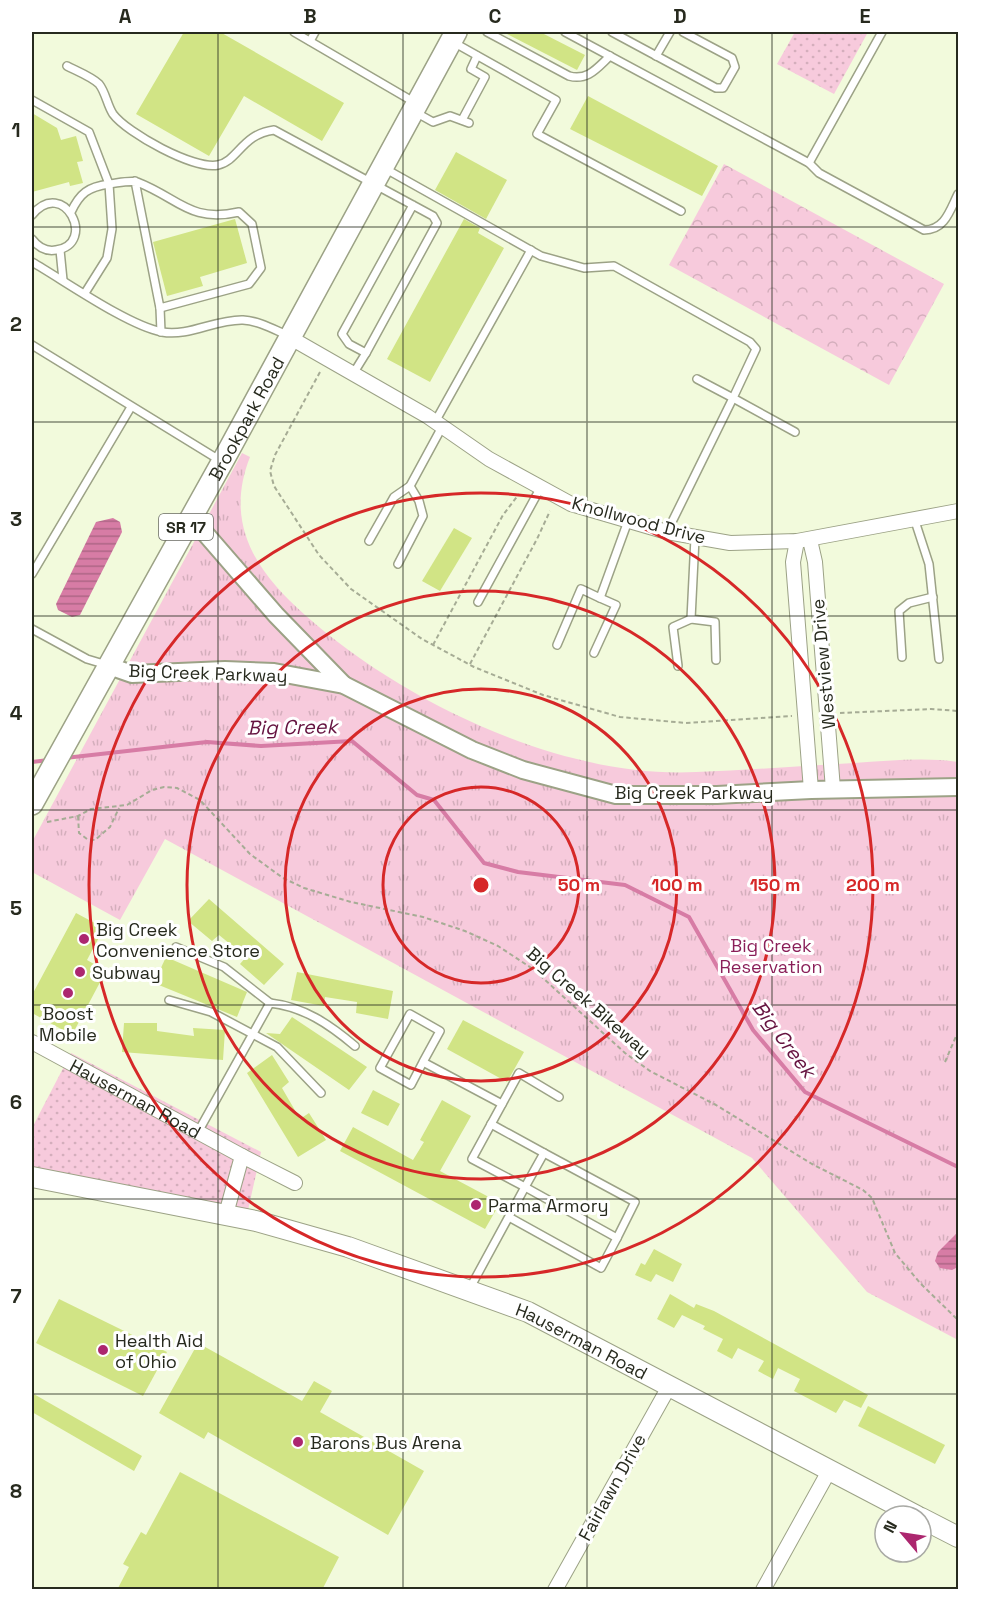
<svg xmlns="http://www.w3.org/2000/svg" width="990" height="1621" viewBox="0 0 990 1621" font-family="'Space Grotesk',sans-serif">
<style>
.grass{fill:url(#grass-dots)}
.forest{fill:url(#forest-crowns)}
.park{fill:url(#park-tufts)}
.water{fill:url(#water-rules)}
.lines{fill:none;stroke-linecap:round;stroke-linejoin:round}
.stream{stroke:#d77ca5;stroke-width:4}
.building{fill:#d1e485}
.service-casing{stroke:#9ca286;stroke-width:10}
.minor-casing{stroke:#9ca286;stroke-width:16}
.tertiary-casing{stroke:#9ca286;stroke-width:20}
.secondary-casing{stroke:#9ca286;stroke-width:22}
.primary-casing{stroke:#9ca286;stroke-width:24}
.path{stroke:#a6ac95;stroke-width:2;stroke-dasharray:4.5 3;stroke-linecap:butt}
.service{stroke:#fff;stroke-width:7}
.minor{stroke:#fff;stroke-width:14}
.tertiary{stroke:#fff;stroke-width:16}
.secondary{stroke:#fff;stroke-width:20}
.primary{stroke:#fff;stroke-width:21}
.grid{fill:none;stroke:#272a1e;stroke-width:1.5;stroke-opacity:0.55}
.ring{fill:none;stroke:#d62828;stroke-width:3}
.poi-dot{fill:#ac276f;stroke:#fff;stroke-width:2}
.labels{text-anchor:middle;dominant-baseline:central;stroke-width:6;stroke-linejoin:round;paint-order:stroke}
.shield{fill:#fff;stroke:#686a62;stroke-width:1.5}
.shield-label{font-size:16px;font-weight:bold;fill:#272a1e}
.street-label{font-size:18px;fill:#272a1e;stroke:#fff}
.poi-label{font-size:18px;fill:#272a1e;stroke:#fff;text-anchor:start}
.park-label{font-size:18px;fill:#8a1f59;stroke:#fff}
.water-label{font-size:20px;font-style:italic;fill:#651340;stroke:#fff}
.centre{fill:#d62828;stroke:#fff;stroke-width:3}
.ring-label{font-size:18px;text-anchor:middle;font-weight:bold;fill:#d62828;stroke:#fff;stroke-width:6;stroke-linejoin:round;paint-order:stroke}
.neatline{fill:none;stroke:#272a1e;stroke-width:2}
.grid-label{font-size:20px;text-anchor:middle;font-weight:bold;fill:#272a1e}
</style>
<defs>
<pattern id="grass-dots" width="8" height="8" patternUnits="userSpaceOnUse" patternTransform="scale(1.5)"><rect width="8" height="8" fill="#f7cadc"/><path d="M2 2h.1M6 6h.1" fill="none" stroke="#d4aebc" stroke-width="1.8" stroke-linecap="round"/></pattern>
<pattern id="forest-crowns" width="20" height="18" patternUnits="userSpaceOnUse" patternTransform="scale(1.5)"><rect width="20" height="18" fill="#f7cadc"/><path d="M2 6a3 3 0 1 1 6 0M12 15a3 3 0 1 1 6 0" fill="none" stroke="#d4aebc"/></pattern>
<pattern id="park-tufts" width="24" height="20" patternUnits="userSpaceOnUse" patternTransform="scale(1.5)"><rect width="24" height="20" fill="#f7cadc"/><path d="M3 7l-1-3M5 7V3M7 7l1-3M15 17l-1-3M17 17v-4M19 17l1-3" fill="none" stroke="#d4aebc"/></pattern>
<pattern id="water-rules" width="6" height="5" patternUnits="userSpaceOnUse" patternTransform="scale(1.5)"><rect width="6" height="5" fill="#d77ca5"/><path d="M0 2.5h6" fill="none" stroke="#ae6686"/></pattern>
</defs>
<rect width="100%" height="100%" fill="#f2fadc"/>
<g class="grass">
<path d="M795 32H868L834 94 777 64Z"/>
<path d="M71 1053 261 1152 248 1210 32 1171V1128Z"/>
</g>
<path class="forest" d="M724 164 944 284 889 385 669 265Z"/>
<path class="park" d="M242 453 250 457C224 523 255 571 305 615 403 702 562 779 696 772 749 770 802 766 854 763 888 761 924 757 958 762V1340L867 1292 752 1158 165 839 120 920 32 872V842Z"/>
<g class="water">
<path d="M113 518 120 522 122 532 80 615 72 617 58 610 56 604 96 522Z"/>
<path d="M958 1232V1267L952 1270 940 1268 935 1261 938 1252Z"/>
</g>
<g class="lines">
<g class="stream">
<path d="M65 758 207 742 261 746 352 741 417 795 434 800 484 863 518 872 625 885 689 917 753 1030 805 1092 958 1167"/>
<path d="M32 762 49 760"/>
</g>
</g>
<g class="building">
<path d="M184 32H220L344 103 322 141 244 96 209 156 136 114Z"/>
<path d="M503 32H540L585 55 577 70Z"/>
<path d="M588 96 718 166 702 196 570 129Z"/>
<path d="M32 113 57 128 61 140 76 136 83 161 77 162 83 183 70 186 69 182 32 192Z"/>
<path d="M456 152 507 180 486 219 435 190Z"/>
<path d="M235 219 247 263 200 277 203 286 167 296 153 242Z"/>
<path d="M464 219 480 228 478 233 504 248 430 382 387 359Z"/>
<path d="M454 528 472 538 440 591 422 581Z"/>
<path d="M209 899 284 964 264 985 240 964 246 957 219 935 212 941 188 921Z"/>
<path d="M76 913 104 928 87 960 106 971 72 1035 32 1013V995Z"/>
<path d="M166 957 247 992 237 1017 154 983Z"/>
<path d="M297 972 393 991 388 1019 356 1013 357 1002 325 997 324 1006 291 1000Z"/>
<path d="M292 1017 367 1067 349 1090 266 1033 280 1034Z"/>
<path d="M463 1020 524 1052 507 1082 447 1049Z"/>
<path d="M124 1023H157V1031L194 1036 193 1028 225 1030 223 1060 122 1052Z"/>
<path d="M272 1055 289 1082 282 1088 300 1119 309 1113 326 1140 298 1157 247 1073Z"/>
<path d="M373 1090 400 1104 388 1126 361 1113Z"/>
<path d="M442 1100 471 1116 440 1171 500 1203 485 1229 340 1151 353 1127 413 1160 424 1142 420 1140Z"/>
<path d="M654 1249 682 1264 673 1282 656 1274 651 1282 635 1275 641 1263 645 1265Z"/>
<path d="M670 1294 694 1308 696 1304 714 1311 868 1395 861 1408 844 1400 836 1413 794 1391 800 1379 778 1368 773 1379 758 1371 764 1361 738 1348 732 1359 717 1351 723 1339 703 1329 705 1326 682 1315 674 1328 657 1319Z"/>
<path d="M59 1299 167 1352 143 1396 36 1343Z"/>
<path d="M198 1343 302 1401 314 1381 332 1391 320 1412 424 1471 388 1535 208 1432 204 1439 159 1413Z"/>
<path d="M32 1393 142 1456 134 1471 32 1412Z"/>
<path d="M868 1406 945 1445 935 1464 858 1426Z"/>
<path d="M180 1472 339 1557 322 1590H117L129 1567 123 1564 141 1532 146 1535Z"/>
</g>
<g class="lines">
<defs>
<g id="service">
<path d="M294 32 414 102"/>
<path d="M487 32 569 76C588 81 597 68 610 56"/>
<path d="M565 32 809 163 819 173 924 230C945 230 950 210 958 194"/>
<path d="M612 32 716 88H723L735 67 732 58 683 32"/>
<path d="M310 41 315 32"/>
<path d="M453 42 556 100 537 134 681 211"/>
<path d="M656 56 670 32"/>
<path d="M67 66C77 71 92 77 99 84 106 93 107 105 113 114 127 133 194 170 218 165 238 161 242 134 274 130L433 216 437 223 366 353 349 344 342 334 413 205"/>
<path d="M32 100 89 132 109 184C118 183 130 180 137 182 179 198 189 223 239 212L252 224 261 268 249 284 160 308 135 181"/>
<path d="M415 112 433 122 450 116 469 123"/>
<path d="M462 120 485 77 471 69 477 56"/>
<path d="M809 163 882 32"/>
<path d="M384 168 541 256 584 268 614 266 750 342 756 349 733 398 795 432"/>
<path d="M71 212C80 193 88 187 109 184L112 229 107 258 85 293"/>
<path d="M32 215C64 176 98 244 56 250 45 252 38 247 32 239"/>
<path d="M60 250 63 280"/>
<path d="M32 262C65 281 127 325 162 332 189 337 216 319 243 320 259 321 273 329 287 335"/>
<path d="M160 308 161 332"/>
<path d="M32 345 221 461"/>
<path d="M353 374 366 353"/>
<path d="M435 422 531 250"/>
<path d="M915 521 929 564 939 659"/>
<path d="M667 532 733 398 697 379"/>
<path d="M695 538 691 619 715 622 716 660"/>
<path d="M369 541 394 497 410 486 442 427"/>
<path d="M398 564 423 516 419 501 410 486"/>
<path d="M32 574 131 407"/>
<path d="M478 602 541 487"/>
<path d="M32 629 87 659 107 665"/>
<path d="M557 645 581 589 600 598 628 521"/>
<path d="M594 653 616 605 600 598"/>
<path d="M902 657 899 611 909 603 933 597"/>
<path d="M678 666 673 627 691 619"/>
<path d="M176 947 224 967 270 1003"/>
<path d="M169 1000 211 1012 277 1047 321 1093"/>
<path d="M423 1062 411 1085 380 1068 410 1014 440 1031 423 1062 502 1104"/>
<path d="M559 1097 519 1073 472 1159 525 1187 544 1153 635 1202 617 1238"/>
<path d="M491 1124 544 1153"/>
<path d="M198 1132 270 1003C304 1007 329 1024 355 1046"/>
<path d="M470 1288 525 1187 617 1238 601 1268 509 1217"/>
</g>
<g id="minor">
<path d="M289 337 427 416 489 459 571 504 667 532 730 543 797 541 958 511"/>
<path d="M810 540 815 562 833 789"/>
<path d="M797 541 793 562 811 790"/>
<path id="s1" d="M32 1042 242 1156 226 1214"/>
<path d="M242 1156 295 1183"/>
<path d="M555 1590 670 1385"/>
<path d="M763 1590 829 1471"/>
</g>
<g id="tertiary">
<path d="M191 517 276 615 344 685"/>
<path d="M109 666 132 674 225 670 274 672 344 685 472 750 523 770 616 795H717L811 790 958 787"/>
</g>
<g id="secondary">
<path id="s2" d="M32 1177 256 1221 348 1247 528 1312 917 1516"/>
<path d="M921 1518 958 1537"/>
</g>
<g id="primary">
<path id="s3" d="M32 804 225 457 456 32"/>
</g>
</defs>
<use href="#service" class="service-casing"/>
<use href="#minor" class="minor-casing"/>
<use href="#tertiary" class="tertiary-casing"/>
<use href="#secondary" class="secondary-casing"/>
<use href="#primary" class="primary-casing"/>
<g class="path">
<path d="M320 372 275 455 270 471 274 486 319 555 351 589 422 639 474 667 543 695 620 717 686 723 792 716"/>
<path d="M433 645 503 515 519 494"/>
<path d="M470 664 537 539 550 511"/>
<path d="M840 713 931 709 958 711"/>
<path d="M78 816 79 833 87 839 95 840 110 827 119 808"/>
<path d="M47 822 78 816 91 809 127 805 152 790 164 787 177 788 200 800 250 854 283 878 304 888 351 902 423 917 465 931 498 946 533 969 625 1053 650 1071 716 1105 812 1164 863 1190 872 1198 895 1253 921 1284 958 1320"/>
<path d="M958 1031V1036"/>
<path d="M945 1062 957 1034"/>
</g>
<use href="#service" class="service"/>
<use href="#minor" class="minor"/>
<use href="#tertiary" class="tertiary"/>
<use href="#secondary" class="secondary"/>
<use href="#primary" class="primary"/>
</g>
<path class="grid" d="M218 32V1590M403 32V1590M587 32V1590M772 32V1590M32 227H958M32 422H958M32 616H958M32 810H958M32 1005H958M32 1199H958M32 1394H958"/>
<g class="ring">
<circle cx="481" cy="885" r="98"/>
<circle cx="481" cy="885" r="196"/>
<circle cx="481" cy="885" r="294"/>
<circle cx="481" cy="885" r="392"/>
</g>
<g class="poi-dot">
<circle cx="84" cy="939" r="6"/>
<circle cx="80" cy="972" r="6"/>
<circle cx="68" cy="993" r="6"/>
<circle cx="476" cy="1205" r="6"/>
<circle cx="103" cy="1350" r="6"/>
<circle cx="298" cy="1442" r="6"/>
</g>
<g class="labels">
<rect class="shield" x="159" y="514" width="54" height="26" rx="4.5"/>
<g class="shield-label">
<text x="186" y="527">SR 17</text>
</g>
<g class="street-label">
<text stroke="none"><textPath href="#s3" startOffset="441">Brookpark Road</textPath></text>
<text transform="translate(639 520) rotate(15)">Knollwood Drive</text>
<text transform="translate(823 664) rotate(-95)">Westview Drive</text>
<text transform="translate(208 673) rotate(2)">Big Creek Parkway</text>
<text x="694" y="792">Big Creek Parkway</text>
<text transform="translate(589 1002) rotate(41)">Big Creek Bikeway</text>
<text stroke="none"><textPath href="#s1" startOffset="118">Hauserman Road</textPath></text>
<text stroke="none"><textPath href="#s2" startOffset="576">Hauserman Road</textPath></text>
<text transform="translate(612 1487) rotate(-61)">Fairlawn Drive</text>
</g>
<g class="poi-label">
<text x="96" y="929">Big Creek<tspan x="96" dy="21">Convenience Store</tspan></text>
<text x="92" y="972">Subway</text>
<text x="68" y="1013" text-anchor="middle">Boost<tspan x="68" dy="21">Mobile</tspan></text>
<text x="488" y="1205">Parma Armory</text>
<text x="115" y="1340">Health Aid<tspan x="115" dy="21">of Ohio</tspan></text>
<text x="310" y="1442">Barons Bus Arena</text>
</g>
<g class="park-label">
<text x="771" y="945">Big Creek<tspan x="771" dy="21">Reservation</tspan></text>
</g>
<g class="water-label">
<text transform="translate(292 727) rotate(-1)">Big Creek</text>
<text transform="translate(784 1039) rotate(53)">Big Creek</text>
</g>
</g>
<circle cx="481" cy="885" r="9" class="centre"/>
<g class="ring-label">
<text x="579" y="891">50 m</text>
<text x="677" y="891">100 m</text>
<text x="775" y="891">150 m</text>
<text x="873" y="891">200 m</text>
</g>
<rect width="990" height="1621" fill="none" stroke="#ffffff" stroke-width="66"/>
<g transform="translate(903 1534) rotate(299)"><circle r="28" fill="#ffffff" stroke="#a9aaa5" stroke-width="1.5"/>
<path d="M0-4.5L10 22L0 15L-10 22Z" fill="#ac276f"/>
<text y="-9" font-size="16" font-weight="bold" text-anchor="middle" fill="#272a1e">N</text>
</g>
<rect x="33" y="33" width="924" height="1555" class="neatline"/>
<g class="grid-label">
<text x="125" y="23">A</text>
<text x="310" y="23">B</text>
<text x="495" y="23">C</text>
<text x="680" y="23">D</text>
<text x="865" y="23">E</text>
<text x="16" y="137">1</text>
<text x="16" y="331">2</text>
<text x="16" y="526">3</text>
<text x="16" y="720">4</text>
<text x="16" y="915">5</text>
<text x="16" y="1109">6</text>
<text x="16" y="1303">7</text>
<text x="16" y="1498">8</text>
</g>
</svg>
